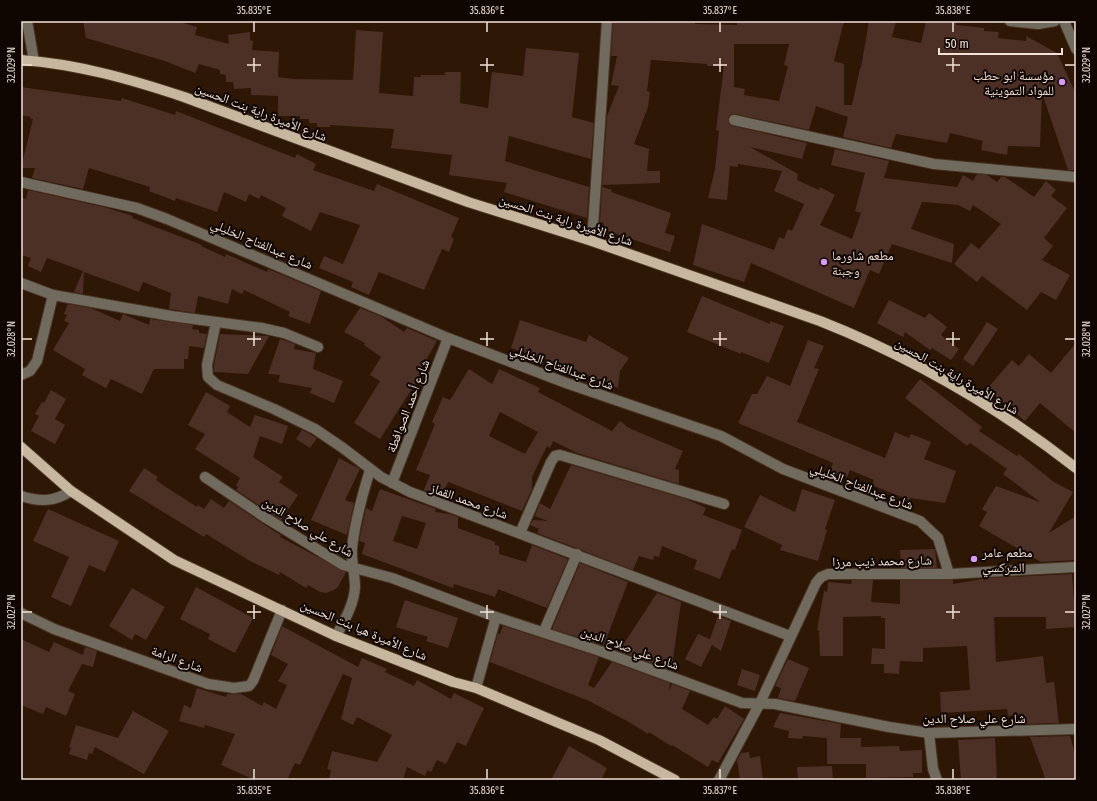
<svg xmlns="http://www.w3.org/2000/svg" width="1097" height="801" viewBox="0 0 1097 801" font-family="'Fira Sans Condensed','Noto Naskh Arabic',sans-serif">
<style>
.building{fill:#4c2f25;fill-rule:evenodd}
.lines{fill:none;stroke-linecap:round;stroke-linejoin:round}
.minor-casing{stroke:#493422;stroke-width:12}
.major-casing{stroke:#493422;stroke-width:12}
.minor{stroke:#716a5e;stroke-width:10}
.major{stroke:#c7b79e;stroke-width:10}
.ticks{fill:none;stroke:#f2e2d7;stroke-width:1.5}
.poi-dot{fill:#d89af8;stroke:#0f0602;stroke-width:1.5}
.labels{text-anchor:middle;dominant-baseline:central;stroke-width:4;stroke-linejoin:round;paint-order:stroke}
.poi-label{font-size:13px;fill:#f2e2d7;stroke:#0f0602;text-anchor:start}
.street-label{font-size:13px;fill:#f2e2d7;stroke:#0f0602}
.neatline{fill:none;stroke:#f2e2d7;stroke-width:1.5}
.ticks-label{font-size:10px;text-anchor:middle;fill:#f2e2d7}
</style>
<rect width="100%" height="100%" fill="#2e1805"/>
<g class="building">
<path d="M83 21 180 22 197 27 195 35 229 44 228 35 250 32V40L253 41 252 50 279 52 278 77 294 79 353 80 356 30 383 32 379 93 413 96 414 77H421V75H445V72H461L460 103 488 108 492 72 523 76 526 48 579 53 572 117 594 123 591 159 509 136 505 161 589 187 587 218 504 192 507 183 449 175 452 155 391 148 394 129 330 125V127H317V123H309V119H300V116H278V96L251 95V88L234 89 233 82H226V75L220 74V70L199 64 195 73 165 61 86 38Z"/>
<path d="M613 21 656 23V21H695V24L737 25V21H844L834 61 844 64V105H852L860 68H861L869 21H896L892 37 921 43 926 21H957L956 25 984 28V31L999 32 998 38 1026 41V36L1057 53 1075 92 1076 170H1068L1042 93 1040 147 1008 146 1007 155 981 150 983 141 950 133 947 143 896 134 891 148 843 137 848 117 816 106 809 130 735 114 730 115 728 119 729 124 733 126 807 143 802 159 750 147 798 174 797 180 819 190 820 187 835 195 820 225 852 239 861 213 855 211 865 173 831 165 835 149 889 161 884 178 957 187 963 175 973 181 977 174 987 175 997 182 1001 177H1005L1034 197 1046 181 1056 190 1051 196 1067 208 1044 238 1053 246 1042 260 1070 275 1056 300 1041 292 1027 310 982 276 977 282 954 264 971 243 979 249 1001 224 973 205 970 211 958 205 922 202 911 229 954 244 952 263 892 244 879 274 870 270 854 308 751 263 744 282 693 265 702 224 774 250 779 237 784 239 788 229 792 231 804 204 774 191 782 171 738 164V167L730 166 727 200 708 198 715 169 719 131 716 130 724 66H707V64L651 60 647 91 650 92 648 107 634 144 649 149 647 171H660V183L602 185 607 116 619 86 611 85 617 56H611ZM734 44H789L784 65 788 66 779 101 744 95 745 89 734 87Z"/>
<path d="M21 87 121 101 122 98 175 115 176 111 295 158 297 154 316 164 313 170 374 191 377 184 459 218 451 237 454 239 449 252 442 249 424 290 379 272 369 295 351 287 353 282 319 268 324 256 343 264 360 225 320 212 311 231 282 216 286 208 261 195 259 199 249 194 246 202 224 192 217 212 176 198 175 201 149 191 150 187 89 168 83 189 32 178 35 168H21L33 119H30L31 117 21 115Z"/>
<path d="M602 187 612 190 611 192 671 213 665 233 675 236 670 252 602 229 604 223 600 222Z"/>
<path d="M28 190 104 207 133 216 132 218 202 245 201 246 225 257 226 254 267 272 268 269 321 291 310 324 288 316 290 312 244 290 242 294 232 289 228 304 198 296 195 313 169 309 171 293 143 282 139 292 84 272 83 294 74 292 83 271 47 258 41 272 28 266 31 258 21 255V197L26 199Z"/>
<path d="M702 296 770 324V321L784 326 769 363 741 352V354L687 332Z"/>
<path d="M889 300 925 318 929 313 947 327 941 335 959 349 951 360 932 348 930 350 905 332 903 337 877 323Z"/>
<path d="M68 304 91 308 120 321 123 314 149 325 150 319 193 325 192 329 199 330V333L207 334 204 348 189 346 188 359H184V369H154L142 394 111 379 106 388 82 375 85 369 53 350 69 323 64 321 67 315 64 314Z"/>
<path d="M360 308 382 317 404 332 407 328 437 341 422 367 425 368 380 439 354 423 380 381 370 375 381 357 364 345 365 343 344 332Z"/>
<path d="M520 320 586 342 589 335 629 358 620 371 618 388 564 365 511 348Z"/>
<path d="M987 322 998 329 973 366 963 359Z"/>
<path d="M220 334 269 336 248 374 214 372V365Z"/>
<path d="M280 339 295 344 294 349 316 353 313 369 343 381 334 403 310 393 312 388 278 382 280 375 268 374Z"/>
<path d="M808 340 824 346 814 368 819 369 797 422 885 458 895 432 909 438 911 434 931 442 924 459 956 471 945 503 910 498 909 500 872 485 874 480 850 470 847 477 830 471 833 463 738 423 752 394H757L767 376 790 386Z"/>
<path d="M1076 343V433L1040 403 1025 421 987 389 1012 360 1019 366 1029 354 1051 373Z"/>
<path d="M469 369 492 384 499 369 540 388 538 392 612 431 620 421 629 428 683 451 675 469 679 470V484L577 453 553 441 550 448 547 446 532 477V489L522 511 448 482 441 497 424 490 430 475 416 470 435 424 432 422 443 397 450 400ZM500 412 538 432 525 454 489 436Z"/>
<path d="M920 379 982 427 979 431 1017 456 1019 454 1054 482 1073 492 1049 533 1076 516V560L1041 562 979 526 987 512 982 509 996 486 1040 502 1003 474 1007 469 970 443 967 446 905 398Z"/>
<path d="M51 390 66 399 55 419 65 425 55 444 31 431 39 416 35 414 42 402 44 403Z"/>
<path d="M206 392 230 406 227 412 250 427 255 415 288 426 282 444 260 436 253 457 283 477 279 482 298 495 281 520 236 490 238 487 236 485 240 478 195 449 205 434 188 425Z"/>
<path d="M302 430 317 438 310 448 296 439Z"/>
<path d="M339 458 360 469 345 500 354 503 347 535 311 520Z"/>
<path d="M571 465 686 499 706 508 703 515 742 530 735 550 732 549 720 579 694 569 697 560 662 546 659 557 654 556 653 560 639 556 633 570 537 533 539 529 530 525 533 520 548 521 535 516 540 503 550 509Z"/>
<path d="M144 468 158 477 156 480 166 487 197 507 198 505 204 509 211 499 224 508 229 501 274 531 281 535 280 537 346 572 338 587 334 590 326 593 320 592 308 585 306 588 280 572 279 575 250 561 206 534 204 537 129 491Z"/>
<path d="M380 489 436 509 435 512 449 514 458 517V528L495 542V545L499 546V554L526 562 532 545 568 559 547 608 498 589 495 597 454 584 453 588 362 554 365 543 359 541 366 508 372 511ZM402 516 426 523 417 549 393 541Z"/>
<path d="M802 489 835 500 825 529 827 530 818 561 780 550 782 545 744 527 760 495 795 512Z"/>
<path d="M48 509 119 541 105 572 89 565 71 606 51 597 69 557 33 541Z"/>
<path d="M935 549 937 568H901L900 550Z"/>
<path d="M580 563 628 582 604 645 552 629Z"/>
<path d="M1072 574 1076 627 1046 629V617H994L996 662 1043 656 1046 683 1054 682 1059 723 1025 724 1022 714 1008 716 1007 709 941 713 940 692 970 690 967 646 923 648V662L900 661 899 674 884 673V664H871L872 648 885 649V618H881V616L843 617V656H820L819 631 817 630 824 591 827 592 828 582 851 584 852 580H873L871 602 900 604V580H953V584L988 578Z"/>
<path d="M196 587 253 618 235 653 208 639 210 634 180 619Z"/>
<path d="M132 588 165 607 146 640 135 634 132 640 109 626Z"/>
<path d="M657 593 681 602 672 666 655 660 654 662 659 666 619 651Z"/>
<path d="M405 600 458 618 448 648 426 641 428 637 396 627Z"/>
<path d="M718 616 731 621 721 651 712 645 701 667 685 659 698 634 710 639Z"/>
<path d="M282 626 358 667 362 658 387 669 385 672 414 686 417 680 451 699 454 693 484 708 466 746 457 742 446 764 437 760 431 772 428 770 425 776 407 767 403 780H329L331 770 327 769 332 751 377 762 392 735 357 717 353 725 341 719 352 678 343 674 300 765 295 763 287 780H255L221 765 235 734 205 725 204 728 179 721 184 705 191 708 197 688 226 697 227 694H241L262 706 264 702 276 709 287 685 278 681 288 664 271 655Z"/>
<path d="M503 626 599 657 588 685 594 688 612 662 670 683 669 692 672 684 690 691 682 709 708 725 714 717 717 719 725 706 744 719 718 763 712 760 708 767 672 745 671 746 649 732 648 734 629 722 589 701 490 662 498 634H500Z"/>
<path d="M21 639 49 652 54 642 83 655 85 647 97 651 93 667 82 664 68 691 75 694 66 716 46 707 43 714 21 705Z"/>
<path d="M788 659 809 668 795 701 778 698 781 688 775 686Z"/>
<path d="M742 669 760 675 755 691 737 685Z"/>
<path d="M133 711 169 731 144 774 95 747 92 754 89 753 87 760 69 754 71 748 69 747 76 725 118 738Z"/>
<path d="M780 713 841 724 840 738H861V747L899 746 900 751 922 750V773H913V777L866 778V764H827V738L803 736 802 739 788 738 789 731 773 727Z"/>
<path d="M1070 736 1076 756V780H1046L1030 737Z"/>
<path d="M995 738 997 780H961L958 740Z"/>
<path d="M569 746 607 768 601 780H551Z"/>
<path d="M749 752 750 758 760 756 763 780H740L737 760 741 753Z"/>
<path d="M832 766 833 780H798L797 767Z"/>
</g>
<g class="lines">
<defs>
<g id="minor">
<path d="M27 21 34 61"/>
<path d="M1010 21 1038 24 1055 21"/>
<path d="M1064 21 1076 49"/>
<path d="M734 120 934 164 1076 177"/>
<path d="M21 182 137 208 167 219 448 338 566 383 721 436 783 469 920 521 938 538 949 574"/>
<path d="M592 241 607 21"/>
<path d="M21 283 53 295 171 316 262 328 284 333 318 347"/>
<path d="M216 322 207 365 208 377 217 385 274 409 315 429 343 448 381 477 410 492 790 636"/>
<path d="M21 375 30 371 37 361 53 295"/>
<path d="M205 477 266 518 343 565 392 578 496 617 603 652 742 703 775 704 889 727 929 733 1076 729"/>
<path d="M392 483 448 338"/>
<path d="M21 496C40 502 54 502 71 491"/>
<path d="M520 533 551 462 555 456 560 455 724 504"/>
<path d="M21 613 54 629 208 684 234 688 249 686 253 681 282 610"/>
<path d="M544 631 577 554"/>
<path d="M336 636C344 621 354 605 355 587 355 574 351 561 352 548 355 521 362 496 370 470"/>
<path d="M476 688 496 617"/>
<path d="M929 733 933 769 937 780"/>
<path d="M719 780 760 703 816 583 821 577 828 574H949L1076 567"/>
</g>
<g id="major">
<path d="M21 60C77 64 130 79 184 97L468 202 592 241 820 321C911 357 998 407 1076 468"/>
<path d="M21 447 71 491 174 560 336 636 453 682 476 688 599 740 675 780"/>
</g>
</defs>
<use href="#minor" class="minor-casing"/>
<use href="#major" class="major-casing"/>
<use href="#minor" class="minor"/>
<use href="#major" class="major"/>
</g>
<path class="ticks" d="M254 22V32M487 22V32M720 22V32M953 22V32M254 58V72M487 58V72M720 58V72M953 58V72M22 65H32M247 65H261M480 65H494M713 65H727M946 65H960M1065 65H1075M254 332V346M487 332V346M720 332V346M953 332V346M22 339H32M247 339H261M480 339H494M713 339H727M946 339H960M1065 339H1075M254 605V619M487 605V619M720 605V619M953 605V619M22 612H32M247 612H261M480 612H494M713 612H727M946 612H960M1065 612H1075M254 769V779M487 769V779M720 769V779M953 769V779"/>
<g class="poi-dot">
<circle cx="1062" cy="82" r="4"/>
<circle cx="824" cy="262" r="4"/>
<circle cx="974" cy="559" r="4"/>
</g>
<g class="labels">
<g class="poi-label">
<text x="1054" y="75" text-anchor="end">مؤسسة ابو حطب<tspan x="1054" dy="15">للمواد التموينية</tspan></text>
<text x="832" y="255">مطعم شاورما<tspan x="832" dy="15">وجبنة</tspan></text>
<text x="982" y="552">مطعم عامر<tspan x="982" dy="15">الشركسي</tspan></text>
</g>
<g class="street-label">
<text transform="translate(261 112) rotate(21)">شارع الأميرة راية بنت الحسين</text>
<text transform="translate(566 220) rotate(18)">شارع الأميرة راية بنت الحسين</text>
<text transform="translate(262 244) rotate(23)">شارع عبدالفتاح الخليلي</text>
<text transform="translate(562 367) rotate(20)">شارع عبدالفتاح الخليلي</text>
<text transform="translate(957 376) rotate(30)">شارع الأميرة راية بنت الحسين</text>
<text transform="translate(408 406) rotate(-69)">شارع أحمد الصوافطة</text>
<text transform="translate(862 486) rotate(21)">شارع عبدالفتاح الخليلي</text>
<text transform="translate(469 501) rotate(20)">شارع محمد القماز</text>
<text transform="translate(308 527) rotate(31)">شارع علي صلاح الدين</text>
<text transform="translate(882 561) rotate(-1)">شارع محمد ذيب مرزا</text>
<text transform="translate(364 630) rotate(23)">شارع الأميرة هيا بنت الحسين</text>
<text transform="translate(630 648) rotate(20)">شارع علي صلاح الدين</text>
<text transform="translate(177 659) rotate(20)">شارع الرامة</text>
<text x="974" y="718">شارع علي صلاح الدين</text>
</g>
</g>
<rect width="1097" height="801" fill="none" stroke="#0f0602" stroke-width="44"/>
<path d="M939 48v6h123v-6" fill="none" stroke="#f2e2d7" stroke-width="2"/>
<text x="945" y="48" font-size="12" fill="#f2e2d7" stroke="#0f0602" stroke-width="3" paint-order="stroke">50 m</text>
<rect x="22" y="22" width="1053" height="757" class="neatline"/>
<g class="ticks-label">
<text x="254" y="14">35.835°E</text>
<text x="487" y="14">35.836°E</text>
<text x="720" y="14">35.837°E</text>
<text x="953" y="14">35.838°E</text>
<text transform="translate(11 65) rotate(-90)" y="4">32.029°N</text>
<text transform="translate(1086 65) rotate(-90)" y="4">32.029°N</text>
<text transform="translate(11 339) rotate(-90)" y="4">32.028°N</text>
<text transform="translate(1086 339) rotate(-90)" y="4">32.028°N</text>
<text transform="translate(11 612) rotate(-90)" y="4">32.027°N</text>
<text transform="translate(1086 612) rotate(-90)" y="4">32.027°N</text>
<text x="254" y="794">35.835°E</text>
<text x="487" y="794">35.836°E</text>
<text x="720" y="794">35.837°E</text>
<text x="953" y="794">35.838°E</text>
</g>
</svg>
